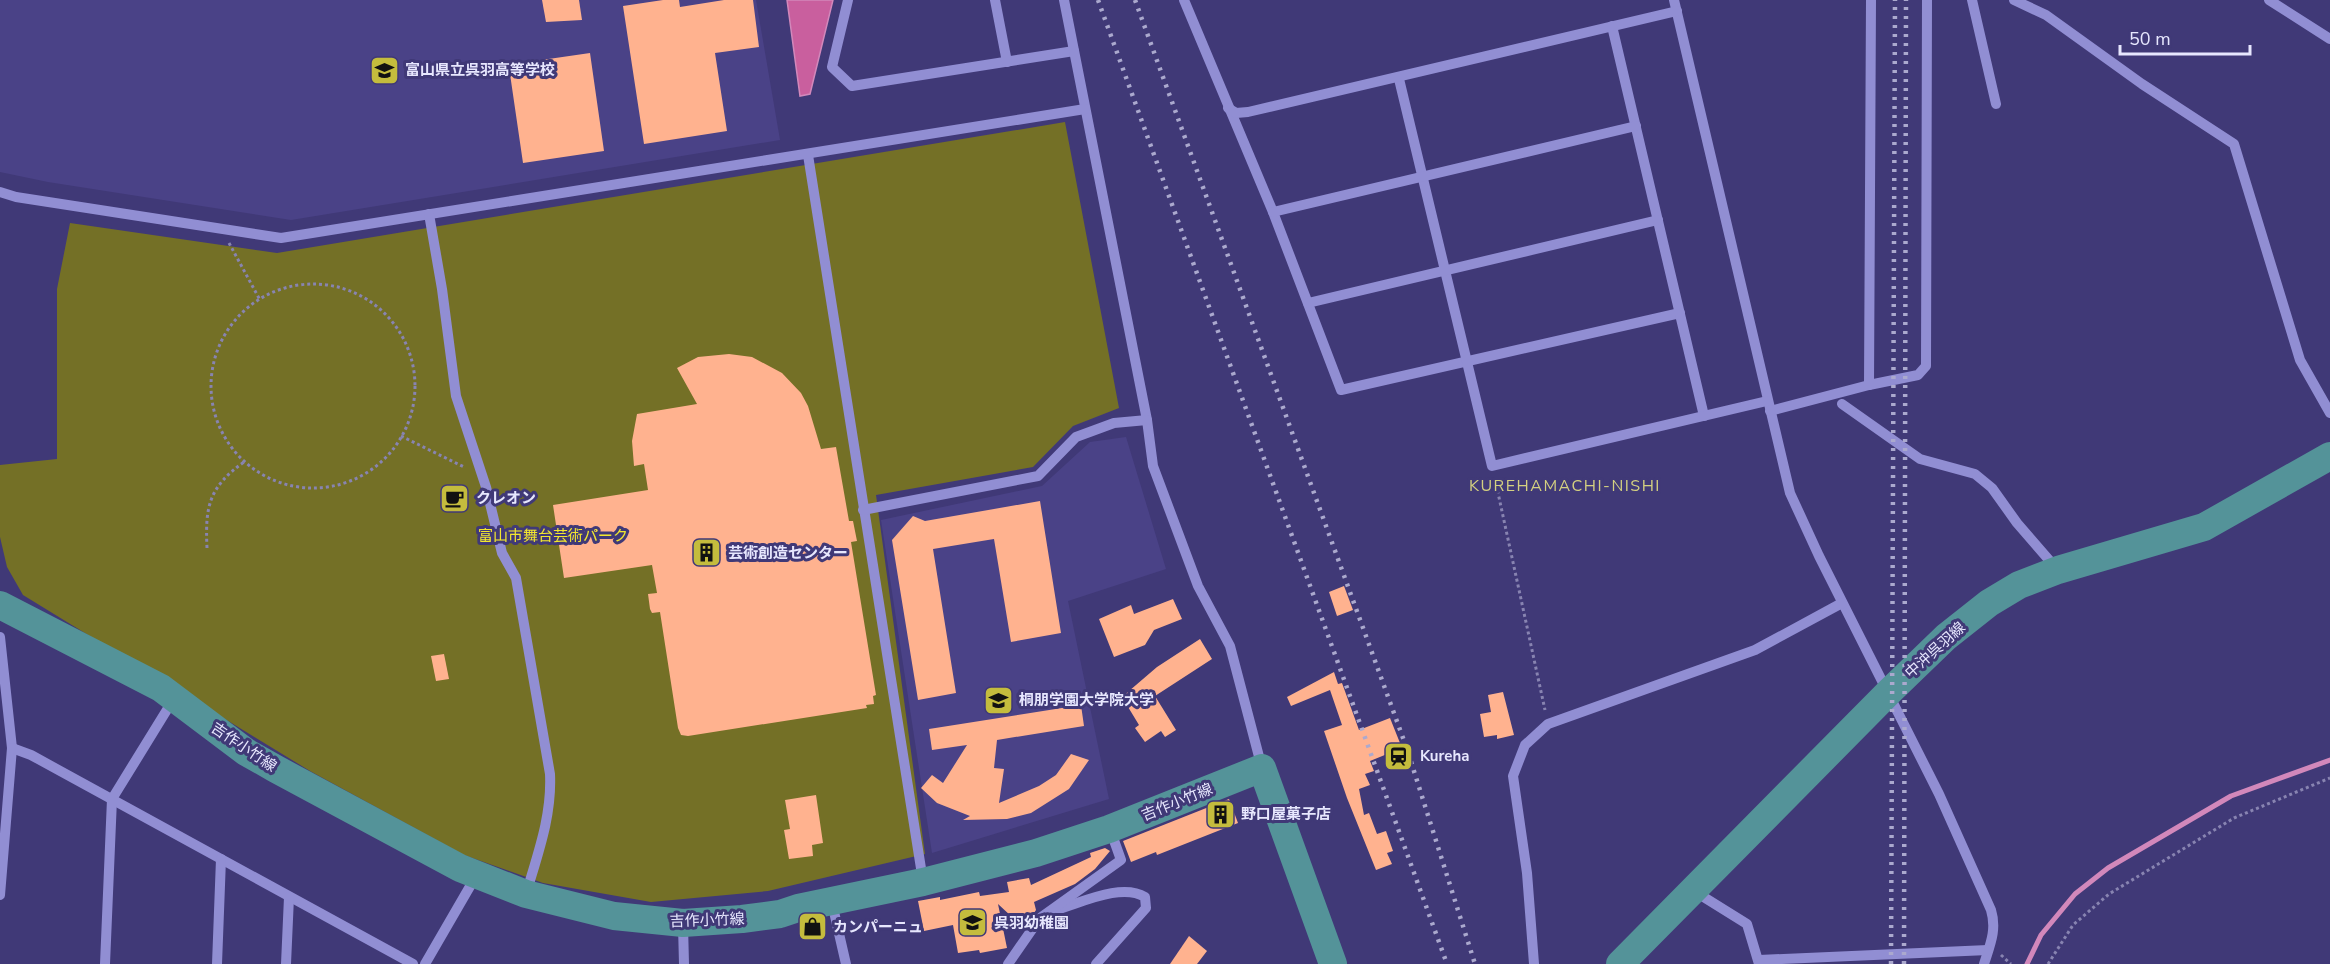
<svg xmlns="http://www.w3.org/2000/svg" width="2330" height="964" viewBox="0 0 2330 964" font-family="'Nunito Sans','Noto Sans JP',sans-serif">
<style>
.built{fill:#4a4287}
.green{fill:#747026}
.water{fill:#c95f9e;stroke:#d288bb;stroke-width:1.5}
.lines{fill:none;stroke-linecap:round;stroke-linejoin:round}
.stream{stroke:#d288bb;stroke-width:5}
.building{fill:#ffb28f}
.path{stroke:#8884b1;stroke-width:3;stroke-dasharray:3 3;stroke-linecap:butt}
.minor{stroke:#918ed3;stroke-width:10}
.major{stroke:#549399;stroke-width:28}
.rail{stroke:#aba9ce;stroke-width:4.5;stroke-dasharray:3 6;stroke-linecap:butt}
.labels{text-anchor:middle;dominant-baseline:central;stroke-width:6;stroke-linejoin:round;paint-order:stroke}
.poi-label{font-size:15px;font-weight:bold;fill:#e7e7fe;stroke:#403977;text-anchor:start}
.park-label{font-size:15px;fill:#f2e72f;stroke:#403977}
.street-label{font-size:15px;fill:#e7e7fe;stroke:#403977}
.neighbourhood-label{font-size:16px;letter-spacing:1.5px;fill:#d4d081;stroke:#403977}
</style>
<rect width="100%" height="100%" fill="#403977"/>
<g class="built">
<path d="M0 0H756L780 140 291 220 48 182 0 172Z"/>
<path d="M1126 437 1166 569 1068 601 1109 799 932 853 881 520 1042 486 1090 442Z"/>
</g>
<path class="green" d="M1065 122 1119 408 1073 426 1033 467 876 495 925 854 768 891 651 902 543 883 464 855 310 771 23 595 7 567 0 537V465L57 459V289L70 223 277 253Z"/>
<path class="water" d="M787 0H833L810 94 800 96Z"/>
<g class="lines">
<path class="stream" d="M2027 964 2041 935 2075 894 2108 868 2231 796 2330 760"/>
</g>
<g class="building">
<path d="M542 0H579L582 20 546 22Z"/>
<path d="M663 0H679L680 7 724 0H753L759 47 715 53 727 131 644 144 623 6Z"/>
<path d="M590 53 604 151 523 163 510 74 515 73 514 64Z"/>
<path d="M729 354 752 357 782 373 801 393 808 406 821 449 836 447 849 521H853L857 541 851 542 876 695 873 696 874 704 866 705 867 708 688 736 681 735 678 728 660 612 652 613 650 609 648 594 657 593 652 565 564 578 553 505 648 490 644 464 634 466 632 441 637 414 697 404 677 368 698 357Z"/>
<path d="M1040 501 1061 633 1011 642 994 539 933 549 956 693 918 700 892 540 913 516 925 521Z"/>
<path d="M1344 586 1353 610 1337 616 1329 592Z"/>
<path d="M1173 599 1182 619 1154 630 1145 645 1114 657 1099 619 1131 605 1134 614Z"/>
<path d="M1200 639 1212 659 1155 696 1176 730 1165 737 1161 731 1145 742 1135 728 1139 725 1122 697 1157 667Z"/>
<path d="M444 654 449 679 436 681 431 656Z"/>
<path d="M1334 672 1338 684 1342 683 1359 730 1390 718 1402 748 1370 761 1374 771 1365 774 1370 785 1359 789 1364 815 1369 813 1377 834 1386 831 1393 851 1387 853 1392 864 1376 870 1347 798 1324 731 1342 725 1330 690 1291 706 1287 697Z"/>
<path d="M1503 692 1514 735 1497 739V735L1484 737 1480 714 1491 712 1488 695Z"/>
<path d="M1081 705 1084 726 997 740 994 768 1004 769 999 803 1039 786 1056 775 1071 754 1089 760 1069 789 1031 813 1007 819 963 820 970 816 937 803 921 788 932 775 943 783 967 745 932 750 929 729Z"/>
<path d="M816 795 823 843 812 845 813 856 789 859 784 830 790 829 785 800Z"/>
<path d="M1229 799 1238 823 1157 855 1156 852 1131 862 1123 841Z"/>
<path d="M1105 848 1110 851 1095 869 1075 884 1034 902 1036 910 1024 928 998 904 1007 948 980 953 979 950 958 953 953 925 924 931 918 901 940 897V900L979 892 980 896 1009 892 1007 882 1029 878 1031 885 1091 857 1090 853Z"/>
<path d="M1189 936 1207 951 1197 964H1170Z"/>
</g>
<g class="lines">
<g class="path">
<path d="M229 243 260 300"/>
<circle cx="313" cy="386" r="102"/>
<path d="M401 436 464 467"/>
<path d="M1495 479 1545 710"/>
<path d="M207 548C205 506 209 487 244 462"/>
<path d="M2001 955 2011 964"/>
<path d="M2048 964 2073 925 2109 894 2234 818 2330 778"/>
</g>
<g class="minor">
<path d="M848 0 832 67 852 86 1074 51"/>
<path d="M995 0 1007 62"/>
<path d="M1064 0 1147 420 1153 466 1198 586 1230 646 1262 768"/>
<path d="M1184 0 1273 212 1341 390 1680 313"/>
<path d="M1674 0 1790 493 1819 556 1939 794 1991 910C1997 930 1990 945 1984 964"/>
<path d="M1972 0 1996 104"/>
<path d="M2014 0 2046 15 2142 84 2234 144 2300 360 2330 413"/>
<path d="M2269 0 2330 39"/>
<path d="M1612 26 1704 416"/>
<path d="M1399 79 1492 466 1767 401"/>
<path d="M1228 108 1236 113 1248 112 1677 11"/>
<path d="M808 155 923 881"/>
<path d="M0 192 16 197 281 238 1085 109"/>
<path d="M1273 212 1636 126"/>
<path d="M429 214 442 289 456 396 486 487 502 553 516 578 550 774C552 816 538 853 526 894"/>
<path d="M1308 303 1658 220"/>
<path d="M1869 385 1918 375 1926 366 1927 0"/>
<path d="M1842 404 1920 459 1975 474 1992 488 2017 523 2056 568"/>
<path d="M1770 411 1869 385 1871 0"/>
<path d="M863 510 1038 476 1076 437 1114 423 1147 420"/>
<path d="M0 637 12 748 0 895"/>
<path d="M12 748 31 755 413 964"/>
<path d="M1694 891 1747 924 1759 964"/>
<path d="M832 903 846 964"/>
<path d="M1059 909C1083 902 1122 883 1145 897L1146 908 1096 964"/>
<path d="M683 925 684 964"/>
<path d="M1759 960 1988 950"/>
<path d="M105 964 112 799 173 700"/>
<path d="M217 964 221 859"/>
<path d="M286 964 289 897"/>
<path d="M425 964 476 876"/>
<path d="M1008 964 1040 918 1121 860 1110 829"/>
<path d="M1534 964 1527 873 1513 776 1525 745 1548 724 1755 650 1842 603"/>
</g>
<g class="major">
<path d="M0 605 161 688 246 752 276 769 460 868 526 894 614 916 683 923 742 919 780 914 798 908 923 882 1036 853 1109 829 1262 768 1333 964"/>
<path d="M1620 964 1889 692 1946 637 1989 603 2019 585 2058 570 2204 527 2330 456"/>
</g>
<g class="rail">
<path d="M1098 0 1447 964"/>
<path d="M1135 0 1407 749 1475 964"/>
<path d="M1891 964 1895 0"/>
<path d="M1904 964 1906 0"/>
</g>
</g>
<defs>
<symbol id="school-square" viewBox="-11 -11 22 22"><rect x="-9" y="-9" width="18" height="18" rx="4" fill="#c4bc3d" stroke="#403977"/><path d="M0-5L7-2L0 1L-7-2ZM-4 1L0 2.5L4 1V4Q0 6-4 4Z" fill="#111"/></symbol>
<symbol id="cafe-square" viewBox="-11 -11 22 22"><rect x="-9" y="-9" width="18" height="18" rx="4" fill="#c4bc3d" stroke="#403977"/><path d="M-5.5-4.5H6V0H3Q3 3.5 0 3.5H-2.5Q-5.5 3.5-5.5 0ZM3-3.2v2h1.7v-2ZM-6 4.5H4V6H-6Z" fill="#111"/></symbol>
<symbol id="building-square" viewBox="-11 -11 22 22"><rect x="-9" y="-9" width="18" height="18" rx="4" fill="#c4bc3d" stroke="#403977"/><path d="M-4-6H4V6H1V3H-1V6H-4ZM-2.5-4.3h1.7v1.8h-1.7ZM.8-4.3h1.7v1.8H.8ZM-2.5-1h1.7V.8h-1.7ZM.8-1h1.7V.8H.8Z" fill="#111"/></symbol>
<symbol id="university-square" viewBox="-11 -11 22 22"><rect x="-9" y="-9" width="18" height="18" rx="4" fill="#c4bc3d" stroke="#403977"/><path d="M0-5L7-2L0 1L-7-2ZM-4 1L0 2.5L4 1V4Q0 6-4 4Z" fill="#111"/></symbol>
<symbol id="station-square" viewBox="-11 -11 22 22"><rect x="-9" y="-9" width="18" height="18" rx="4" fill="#c4bc3d" stroke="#403977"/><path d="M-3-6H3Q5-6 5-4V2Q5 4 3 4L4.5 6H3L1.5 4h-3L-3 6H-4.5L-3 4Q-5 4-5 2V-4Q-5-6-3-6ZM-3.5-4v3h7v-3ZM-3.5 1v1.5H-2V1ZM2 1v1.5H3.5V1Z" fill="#111"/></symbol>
<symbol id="shop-square" viewBox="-11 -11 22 22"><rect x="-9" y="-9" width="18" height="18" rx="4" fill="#c4bc3d" stroke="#403977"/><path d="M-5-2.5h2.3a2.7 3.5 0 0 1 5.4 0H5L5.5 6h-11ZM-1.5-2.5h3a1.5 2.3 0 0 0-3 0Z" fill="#111"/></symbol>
</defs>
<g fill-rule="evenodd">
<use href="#school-square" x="368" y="54" width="33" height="33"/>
<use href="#cafe-square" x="438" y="482" width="33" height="33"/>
<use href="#building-square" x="690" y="536" width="33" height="33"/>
<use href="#university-square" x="982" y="684" width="33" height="33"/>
<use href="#station-square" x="1382" y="740" width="33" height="33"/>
<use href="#building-square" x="1204" y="798" width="33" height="33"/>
<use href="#school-square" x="956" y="906" width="33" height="33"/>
<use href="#shop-square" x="796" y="910" width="33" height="33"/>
</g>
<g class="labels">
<g class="poi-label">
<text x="405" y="70">富山県立呉羽高等学校</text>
<text x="476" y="498">クレオン</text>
<text x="728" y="553">芸術創造センター</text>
<text x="1019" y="700">桐朋学園大学院大学</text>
<text x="1420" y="756">Kureha</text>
<text x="1241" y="814">野口屋菓子店</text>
<text x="994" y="923">呉羽幼稚園</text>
<text x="833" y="927">カンパーニュ</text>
</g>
<g class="park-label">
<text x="553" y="536">富山市舞台芸術パーク</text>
</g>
<g class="street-label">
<text transform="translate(1935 650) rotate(-42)">中沖呉羽線</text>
<text transform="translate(244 747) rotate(34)">吉作小竹線</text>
<text transform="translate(1177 802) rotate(-22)">吉作小竹線</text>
<text transform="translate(707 920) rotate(-2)">吉作小竹線</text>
</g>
<g class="neighbourhood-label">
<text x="1565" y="486">KUREHAMACHI-NISHI</text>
</g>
</g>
<path d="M2120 45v9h130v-9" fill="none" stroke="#e7e7fe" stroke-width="3"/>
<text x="2129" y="45" font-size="18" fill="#e7e7fe" stroke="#403977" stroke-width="4.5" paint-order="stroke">50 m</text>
</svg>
